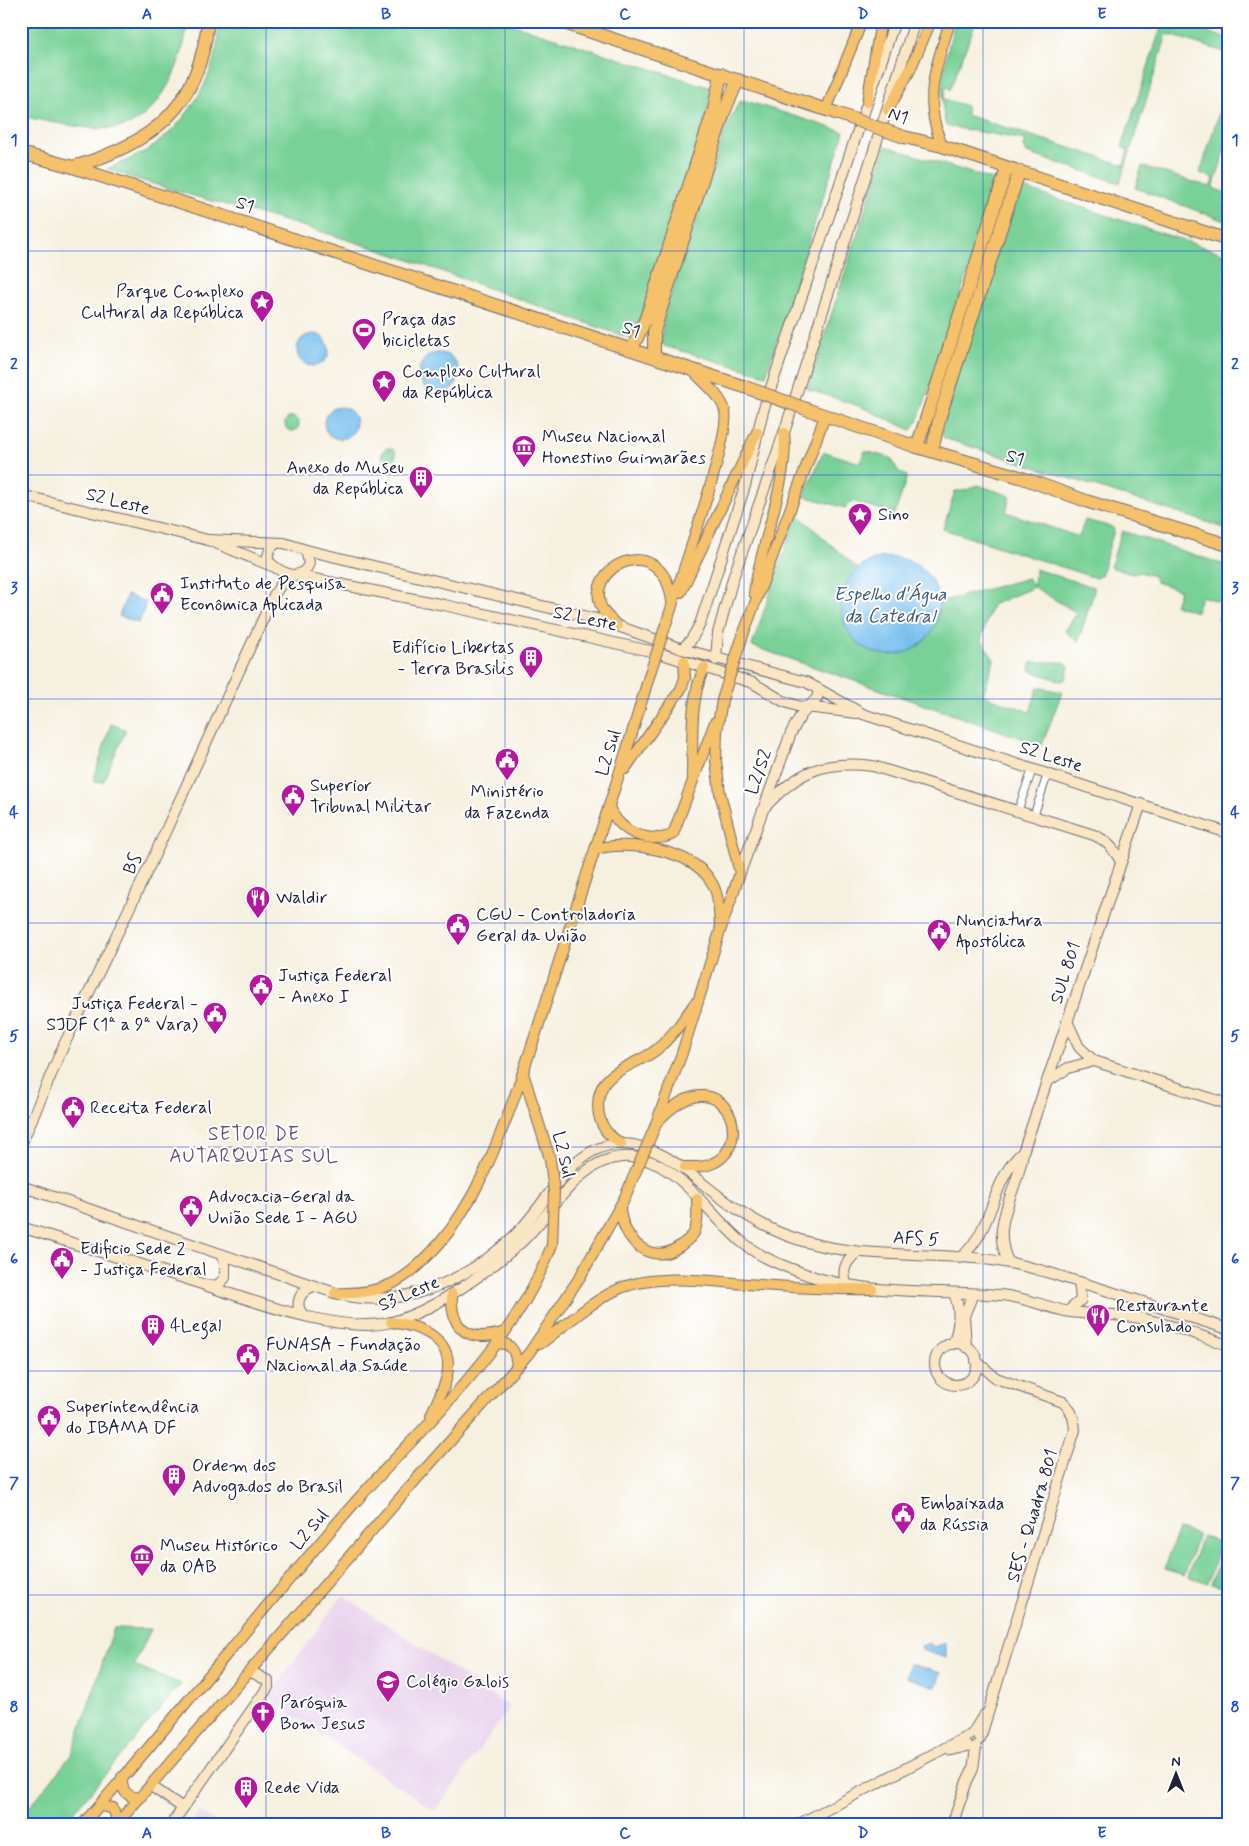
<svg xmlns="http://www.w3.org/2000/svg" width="1249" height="1846" viewBox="0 0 1249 1846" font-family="Mynerve,sans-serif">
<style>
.built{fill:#e9d2ed}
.green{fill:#78d197;stroke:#4d7a69}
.water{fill:#75beed;stroke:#4c7094}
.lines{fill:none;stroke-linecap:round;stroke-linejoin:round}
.street-casing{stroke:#6c6a74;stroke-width:9}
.secondary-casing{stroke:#6c6a74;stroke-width:12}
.primary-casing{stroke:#6c6a74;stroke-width:12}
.highway-casing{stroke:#6c6a74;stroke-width:14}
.street{stroke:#fff;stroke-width:7}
.secondary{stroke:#fbe6c4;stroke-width:10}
.primary{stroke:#f5c16b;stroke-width:10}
.highway{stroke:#f5c16b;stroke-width:12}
.primary-bridge-casing{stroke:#6c6a74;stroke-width:12;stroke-linecap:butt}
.highway-bridge-casing{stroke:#6c6a74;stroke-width:14;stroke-linecap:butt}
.primary-bridge{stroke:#f5c16b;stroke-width:10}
.highway-bridge{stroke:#f5c16b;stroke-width:12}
.grid{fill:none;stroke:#1d4ed8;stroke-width:1;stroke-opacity:0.55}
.labels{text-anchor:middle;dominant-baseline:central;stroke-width:4;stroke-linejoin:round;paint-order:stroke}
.street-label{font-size:18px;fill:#22223b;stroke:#fff}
.poi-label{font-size:18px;fill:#22223b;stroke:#fff;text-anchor:start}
.water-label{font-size:19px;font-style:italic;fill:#3f5979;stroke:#fff}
.neighbourhood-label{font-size:19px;letter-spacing:1px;fill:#635278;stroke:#fff}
.neatline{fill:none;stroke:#1d4ed8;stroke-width:2}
.grid-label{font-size:16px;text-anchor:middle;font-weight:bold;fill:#1d4ed8}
</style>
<rect width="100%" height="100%" fill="#fff"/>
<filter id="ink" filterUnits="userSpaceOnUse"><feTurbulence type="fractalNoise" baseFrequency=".02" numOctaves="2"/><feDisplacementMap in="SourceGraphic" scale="10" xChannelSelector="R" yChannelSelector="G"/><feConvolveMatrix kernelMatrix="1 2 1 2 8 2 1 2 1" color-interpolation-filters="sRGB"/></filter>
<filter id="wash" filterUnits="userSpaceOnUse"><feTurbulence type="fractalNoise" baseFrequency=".0096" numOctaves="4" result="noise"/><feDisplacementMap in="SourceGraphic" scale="20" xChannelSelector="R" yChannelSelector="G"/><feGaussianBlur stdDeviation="1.12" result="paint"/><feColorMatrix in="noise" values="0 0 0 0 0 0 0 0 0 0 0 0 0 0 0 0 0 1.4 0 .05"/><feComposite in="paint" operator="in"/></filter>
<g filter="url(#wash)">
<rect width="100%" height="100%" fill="#f6f0df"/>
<g class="built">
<path d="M343 1595 510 1707 435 1811 267 1698Z"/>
<path d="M199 1811 220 1825H190Z"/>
</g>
<g class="green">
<path d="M21 21H187C186 57 162 114 125 126 100 134 47 121 21 116Z"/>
<path d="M219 21H502L711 88 707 113 645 308 630 338C528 304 429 264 326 233 253 211 179 194 107 169 120 163 134 158 146 151 190 123 219 73 219 21Z"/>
<path d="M955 21H976L950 90 946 86 944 99 966 106V115L1124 165 1128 150 1122 147 1163 21H1175L1228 39V53L1167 34 1120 183 1027 153 1024 147 1026 140 946 126C937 92 946 55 955 21Z"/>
<path d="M1228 84V141L1213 188 1228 194V222L1135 188 1142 166 1210 187 1214 178 1200 173Z"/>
<path d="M743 100 844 132 766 375 664 346 661 341 665 312 726 127 739 102Z"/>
<path d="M886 146 990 179 993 182 987 213 928 393 917 422 911 430 859 406 807 389Z"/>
<path d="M1026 189 1228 255V529L944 438 942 434 947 407 1007 219 1019 192Z"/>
<circle cx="292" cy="424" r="7"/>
<circle cx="389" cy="455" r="7"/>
<path d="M865 451 891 458 898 471 907 476 895 514 852 501 845 508 804 496 822 455 825 452 860 463Z"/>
<path d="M978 485 1010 496 1006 512 1079 537 1085 520 1112 527 1114 530 1101 575 1096 578 943 529 955 491H964Z"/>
<path d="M797 514 858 569 847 583 842 602 940 613V602L1028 578 1034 586 1035 569 1093 587 1094 592 1078 642 1065 631 1077 613 1034 587 992 605 981 639 994 660 983 695 1030 712 1038 687 1062 692 1042 745 752 646Z"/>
<path d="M1122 531 1228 566V623L1218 620 1223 603 1201 596 1196 612 1175 605 1180 590 1156 582 1153 576 1140 572 1132 574 1110 567Z"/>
<path d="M1032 662H1064L1069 666 1066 679 1061 681 1034 672 1030 670Z"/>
<path d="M111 724 125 729V732L103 782 93 781Z"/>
<path d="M1178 1529 1198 1535 1184 1575 1165 1569Z"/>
<path d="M1202 1536 1221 1543 1208 1583 1188 1576Z"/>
<path d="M1225 1544 1228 1545V1589L1211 1584Z"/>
<path d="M114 1628 151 1629 134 1665 181 1684 63 1825H21V1818L72 1754Z"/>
</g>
<g class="water">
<circle cx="313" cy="350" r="16"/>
<circle cx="439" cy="373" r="20"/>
<circle cx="340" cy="423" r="16"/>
<circle cx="890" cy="606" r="49"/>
<path d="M127 595 146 602 139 623 119 616Z"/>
<path d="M929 1643 934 1647 946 1643V1658L921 1650 920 1647Z"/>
<path d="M910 1664 941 1673 936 1687 906 1677Z"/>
</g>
</g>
<g filter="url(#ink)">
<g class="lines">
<defs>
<g id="street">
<path d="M1018 810 1033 768"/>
<path d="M1034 815 1048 773"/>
</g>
<g id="secondary">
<path d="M21 495 208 540 272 566"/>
<path d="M208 540 284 543 306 550 601 620 682 649 806 682 863 714 1228 833"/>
<path d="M276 543 270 549 267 559C276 572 302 585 309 563L306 550"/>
<path d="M294 575 444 605 659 653 753 683 783 701 797 706 857 713"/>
<path d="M682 649 691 640 700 624 745 486 763 411 895 21"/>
<path d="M716 660 718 633 733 578 784 433 915 21"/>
<path d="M764 808C798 771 823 760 873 766L1094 835C1107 841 1113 848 1120 860"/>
<path d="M740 873 791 733 801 715 817 698 819 689"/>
<path d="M1067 1021 1079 1047 1094 1061 1228 1104"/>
<path d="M1048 1081 1068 1068 1094 1061"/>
<path d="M21 1145 62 1049 150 865 274 595 288 574"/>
<path d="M21 1186 335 1293C402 1312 468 1280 515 1235 547 1205 571 1144 621 1144 658 1144 685 1170 712 1191 735 1209 761 1226 788 1236 860 1263 936 1249 1009 1263 1035 1267 1061 1277 1086 1284 1133 1299 1181 1314 1228 1329"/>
<path d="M21 1227C76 1244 132 1262 187 1279 238 1296 336 1334 387 1323 430 1314 486 1273 518 1245 551 1217 576 1160 622 1157 674 1153 706 1213 743 1243 761 1258 786 1267 808 1275 870 1296 936 1289 1000 1295 1023 1297 1043 1306 1065 1311 1091 1316 1119 1313 1145 1319 1173 1325 1200 1336 1228 1345"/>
<path d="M960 1258C995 1230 990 1180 1023 1152"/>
<path d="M1009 1263C988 1224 1019 1191 1023 1152L1141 804"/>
<path d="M846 1284C842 1269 845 1263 856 1253"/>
<path d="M209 1286 218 1285 225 1278V1264L222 1256"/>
<path d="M1068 1311 1081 1300 1079 1282"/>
<path d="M303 1315C293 1303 301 1290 314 1286"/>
<circle cx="956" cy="1364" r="21"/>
<path d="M953 1344C960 1326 961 1310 954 1293"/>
<path d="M966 1347 964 1316 973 1294"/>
<path d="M976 1361 996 1378 1063 1402C1072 1410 1074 1418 1075 1430L980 1739"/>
<path d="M972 1734 984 1715"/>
<path d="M951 1750 968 1746"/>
<path d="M151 1786 183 1808"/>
<path d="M171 1825 268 1687V1681L250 1671"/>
<path d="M797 1825 968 1736"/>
<path d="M952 1825 967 1781 973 1769 976 1747"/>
</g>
<g id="primary">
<path d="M867 102 881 21"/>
<path d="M826 110 862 21"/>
<path d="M888 110 910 70 931 21"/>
<path d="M942 146C922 97 936 69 950 21"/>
<path d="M681 592 757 432"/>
<path d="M754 593C760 546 790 477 784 433"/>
<path d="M671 609C681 575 731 436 725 411 721 395 702 381 691 369"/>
<path d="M617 626C613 621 608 617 604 612 577 569 662 526 672 601"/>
<path d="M743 635 825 416"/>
<path d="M625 769 681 689 685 678 684 661"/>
<path d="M692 775C693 739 689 701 704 668"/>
<path d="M609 808C613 815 617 822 624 827 635 837 660 842 673 834L715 722"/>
<path d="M596 849C628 840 691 850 710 880 719 892 719 910 720 925"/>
<path d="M523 1073 550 1159"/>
<path d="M659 1120C722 1053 759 1145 711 1164 703 1168 693 1167 685 1167"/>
<path d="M654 1129 682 1053 721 928 740 873 720 793 716 761 717 731 722 700"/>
<path d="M621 1144C616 1140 610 1136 606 1131 595 1116 595 1091 609 1078 622 1066 642 1061 656 1050 672 1037 683 1020 695 1003"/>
<path d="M620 1208C622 1238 649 1268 680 1246 685 1242 691 1238 694 1233 699 1222 697 1210 697 1199"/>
<path d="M335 1293C385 1295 406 1281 439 1244 475 1202 494 1152 513 1101 532 1048 549 993 566 939 594 851 624 763 650 673"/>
<path d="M452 1294C450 1332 471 1343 505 1332"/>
<path d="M391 1322C420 1326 455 1338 447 1376 444 1389 436 1403 431 1415"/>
<path d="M496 1344C512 1341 516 1353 517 1367"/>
<path d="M540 1344C566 1325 591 1301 621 1288 657 1274 709 1281 746 1284 788 1287 830 1290 872 1289"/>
<path d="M122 1777C121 1790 126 1797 140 1798"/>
<path d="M99 1806 113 1808 118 1823"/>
<path d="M82 1825C174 1721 260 1611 351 1507 423 1425 513 1349 552 1245"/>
<path d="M116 1825 420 1475 529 1353 580 1277 624 1199"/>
</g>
<g id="highway">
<path d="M558 21 839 114"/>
<path d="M904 137 942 146 1228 240"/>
<path d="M21 153 73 167 745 387"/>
<path d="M73 167C153 143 199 108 208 21"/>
<path d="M632 349 646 318 714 109 721 74"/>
<path d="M654 355V332L657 321 724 112 738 80"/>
<path d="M809 410 917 447 1020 477 1089 502 1228 545"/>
<path d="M917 447 1007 168"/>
<path d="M932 451 940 416 1019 172"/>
</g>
</defs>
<use href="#street" class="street-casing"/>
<use href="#secondary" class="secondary-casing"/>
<use href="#primary" class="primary-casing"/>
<use href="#highway" class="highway-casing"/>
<use href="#street" class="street"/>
<use href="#secondary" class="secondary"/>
<use href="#primary" class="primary"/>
<use href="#highway" class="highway"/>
<defs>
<g id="primary-bridge">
<path d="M650 673 671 609"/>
<path d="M722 700 743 635"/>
<path d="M550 1159 554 1192 552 1245"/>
<path d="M624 1199 654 1129"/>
</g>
<g id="highway-bridge">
<path d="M839 114 904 137"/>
<path d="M745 387 809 410"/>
</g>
</defs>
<use href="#primary-bridge" class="primary-bridge-casing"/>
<use href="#highway-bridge" class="highway-bridge-casing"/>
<use href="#primary-bridge" class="primary-bridge"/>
<use href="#highway-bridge" class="highway-bridge"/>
</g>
</g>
<path class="grid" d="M266 21V1825M505 21V1825M744 21V1825M983 21V1825M21 251H1228M21 475H1228M21 699H1228M21 923H1228M21 1147H1228M21 1371H1228M21 1595H1228"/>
<defs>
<symbol id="sight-pin" viewBox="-11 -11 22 30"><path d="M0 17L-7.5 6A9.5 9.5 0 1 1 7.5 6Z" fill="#b5179e" stroke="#fff"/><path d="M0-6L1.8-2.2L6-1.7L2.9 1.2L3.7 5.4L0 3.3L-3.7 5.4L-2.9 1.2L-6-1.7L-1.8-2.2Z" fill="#fff"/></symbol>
<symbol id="stadium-pin" viewBox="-11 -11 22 30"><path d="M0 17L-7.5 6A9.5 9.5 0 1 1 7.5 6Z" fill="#b5179e" stroke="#fff"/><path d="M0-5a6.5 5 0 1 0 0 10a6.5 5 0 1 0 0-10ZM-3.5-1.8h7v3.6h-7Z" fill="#fff"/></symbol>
<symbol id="museum-pin" viewBox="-11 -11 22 30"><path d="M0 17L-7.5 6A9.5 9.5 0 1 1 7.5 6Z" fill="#b5179e" stroke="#fff"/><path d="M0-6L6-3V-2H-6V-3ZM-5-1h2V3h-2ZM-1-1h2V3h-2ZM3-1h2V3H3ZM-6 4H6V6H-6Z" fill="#fff"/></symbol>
<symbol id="building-pin" viewBox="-11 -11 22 30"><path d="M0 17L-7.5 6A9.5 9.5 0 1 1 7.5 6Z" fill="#b5179e" stroke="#fff"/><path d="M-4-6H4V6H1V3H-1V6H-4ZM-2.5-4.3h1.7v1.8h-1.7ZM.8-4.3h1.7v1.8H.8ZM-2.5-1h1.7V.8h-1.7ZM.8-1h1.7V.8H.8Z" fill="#fff"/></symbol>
<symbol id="civic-pin" viewBox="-11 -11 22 30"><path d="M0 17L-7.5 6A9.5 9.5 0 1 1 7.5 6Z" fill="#b5179e" stroke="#fff"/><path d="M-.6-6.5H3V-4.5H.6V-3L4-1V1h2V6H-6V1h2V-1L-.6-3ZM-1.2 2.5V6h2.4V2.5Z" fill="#fff"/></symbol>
<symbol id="restaurant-pin" viewBox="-11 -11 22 30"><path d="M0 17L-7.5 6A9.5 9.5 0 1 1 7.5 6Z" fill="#b5179e" stroke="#fff"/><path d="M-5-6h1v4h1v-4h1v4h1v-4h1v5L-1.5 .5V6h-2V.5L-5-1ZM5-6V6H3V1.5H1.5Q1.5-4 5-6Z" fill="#fff"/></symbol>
<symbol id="school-pin" viewBox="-11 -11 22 30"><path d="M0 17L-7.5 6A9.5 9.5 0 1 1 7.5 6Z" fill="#b5179e" stroke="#fff"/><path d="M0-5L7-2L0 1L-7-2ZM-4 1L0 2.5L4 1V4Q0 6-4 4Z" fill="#fff"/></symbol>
<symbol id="church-pin" viewBox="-11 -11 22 30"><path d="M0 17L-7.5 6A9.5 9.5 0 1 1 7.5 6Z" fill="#b5179e" stroke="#fff"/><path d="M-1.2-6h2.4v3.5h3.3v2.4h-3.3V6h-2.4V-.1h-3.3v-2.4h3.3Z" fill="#fff"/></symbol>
</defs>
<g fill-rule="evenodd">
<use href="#sight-pin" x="248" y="288" width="28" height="38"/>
<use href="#stadium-pin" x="350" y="316" width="28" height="38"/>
<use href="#sight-pin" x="370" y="368" width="28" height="38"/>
<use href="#museum-pin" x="510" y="433" width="28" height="38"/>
<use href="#building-pin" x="407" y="464" width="28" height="38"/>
<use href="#sight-pin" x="846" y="501" width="28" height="38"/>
<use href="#civic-pin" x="148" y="580" width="28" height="38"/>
<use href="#building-pin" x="517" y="644" width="28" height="38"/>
<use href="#civic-pin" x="493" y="746" width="28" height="38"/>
<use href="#civic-pin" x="279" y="782" width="28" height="38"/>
<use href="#restaurant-pin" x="244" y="884" width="28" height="38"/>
<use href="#civic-pin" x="444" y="911" width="28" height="38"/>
<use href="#civic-pin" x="925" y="917" width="28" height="38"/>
<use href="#civic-pin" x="247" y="972" width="28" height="38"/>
<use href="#civic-pin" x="201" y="1000" width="28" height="38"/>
<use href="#civic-pin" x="59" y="1094" width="28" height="38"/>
<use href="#civic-pin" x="177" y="1193" width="28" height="38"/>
<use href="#civic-pin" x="48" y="1245" width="28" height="38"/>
<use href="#restaurant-pin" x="1084" y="1302" width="28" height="38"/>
<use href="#building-pin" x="139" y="1312" width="28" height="38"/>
<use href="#civic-pin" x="234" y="1341" width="28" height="38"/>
<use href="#civic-pin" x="35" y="1403" width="28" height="38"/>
<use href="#building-pin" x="160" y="1462" width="28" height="38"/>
<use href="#civic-pin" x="889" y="1500" width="28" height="38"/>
<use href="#museum-pin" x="128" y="1542" width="28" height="38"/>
<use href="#school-pin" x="374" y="1668" width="28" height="38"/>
<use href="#church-pin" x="249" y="1699" width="28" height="38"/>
<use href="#building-pin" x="232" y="1774" width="28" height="38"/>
</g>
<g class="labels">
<g class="street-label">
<text transform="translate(898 116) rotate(19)">N1</text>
<text transform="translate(245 205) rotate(18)">S1</text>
<text transform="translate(631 330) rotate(18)">S1</text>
<text transform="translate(1015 458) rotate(17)">S1</text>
<text transform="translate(118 502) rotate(14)">S2 Leste</text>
<text transform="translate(585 619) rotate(12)">S2 Leste</text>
<text transform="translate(609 753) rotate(-73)">L2 Sul</text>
<text transform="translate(1051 757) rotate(18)">S2 Leste</text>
<text transform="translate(759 772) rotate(-71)">L2/S2</text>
<text transform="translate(133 864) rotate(-65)">BS</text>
<text transform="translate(1066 973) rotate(-72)">SUL 801</text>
<text transform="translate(563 1155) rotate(77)">L2 Sul</text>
<text transform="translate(916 1239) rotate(3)">AFS 5</text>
<text transform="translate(409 1294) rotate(-23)">S3 Leste</text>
<text transform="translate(1033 1516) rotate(-73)">SES - Quadra 801</text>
<text transform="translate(310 1530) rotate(-50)">L2 Sul</text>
</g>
<g class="poi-label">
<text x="244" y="292" text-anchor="end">Parque Complexo<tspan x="244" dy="21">Cultural da República</tspan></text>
<text x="382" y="320">Praça das<tspan x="382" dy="21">bicicletas</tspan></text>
<text x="402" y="372">Complexo Cultural<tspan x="402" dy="21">da República</tspan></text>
<text x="542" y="437">Museu Nacional<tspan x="542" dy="21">Honestino Guimarães</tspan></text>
<text x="404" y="468" text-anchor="end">Anexo do Museu<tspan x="404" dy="21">da República</tspan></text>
<text x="878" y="515">Sino</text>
<text x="180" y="584">Instituto de Pesquisa<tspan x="180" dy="21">Econômica Aplicada</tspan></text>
<text x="514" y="648" text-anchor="end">Edifício Libertas<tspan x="514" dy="21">- Terra Brasilis</tspan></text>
<text x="310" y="786">Superior<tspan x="310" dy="21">Tribunal Militar</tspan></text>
<text x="507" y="792" text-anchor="middle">Ministério<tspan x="507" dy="21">da Fazenda</tspan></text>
<text x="276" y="898">Waldir</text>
<text x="476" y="915">CGU - Controladoria<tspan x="476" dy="21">Geral da União</tspan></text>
<text x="956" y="921">Nunciatura<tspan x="956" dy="21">Apostólica</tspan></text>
<text x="278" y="976">Justiça Federal<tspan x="278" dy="21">- Anexo I</tspan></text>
<text x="198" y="1004" text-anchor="end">Justiça Federal -<tspan x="198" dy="21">SJDF (1ª a 9ª Vara)</tspan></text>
<text x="90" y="1108">Receita Federal</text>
<text x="208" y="1197">Advocacia-Geral da<tspan x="208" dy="21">União Sede I - AGU</tspan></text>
<text x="80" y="1249">Edificio Sede 2<tspan x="80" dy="21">- Justiça Federal</tspan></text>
<text x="1116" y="1306">Restaurante<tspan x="1116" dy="21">Consulado</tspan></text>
<text x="170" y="1326">4Legal</text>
<text x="266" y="1345">FUNASA - Fundação<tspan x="266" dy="21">Nacional da Saúde</tspan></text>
<text x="66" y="1407">Superintendência<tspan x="66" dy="21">do IBAMA DF</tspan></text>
<text x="192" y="1466">Ordem dos<tspan x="192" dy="21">Advogados do Brasil</tspan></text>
<text x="920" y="1504">Embaixada<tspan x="920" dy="21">da Rússia</tspan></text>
<text x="160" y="1546">Museu Histórico<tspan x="160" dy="21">da OAB</tspan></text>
<text x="406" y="1682">Colégio Galois</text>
<text x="280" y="1703">Paróquia<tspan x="280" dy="21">Bom Jesus</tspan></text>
<text x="264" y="1788">Rede Vida</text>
</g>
<g class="water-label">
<text x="890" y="594">Espelho d'Água<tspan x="890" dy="22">da Catedral</tspan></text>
</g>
<g class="neighbourhood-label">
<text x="254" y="1134">SETOR DE<tspan x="254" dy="22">AUTARQUIAS SUL</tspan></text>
</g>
</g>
<rect width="1249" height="1846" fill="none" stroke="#fff" stroke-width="55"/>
<g transform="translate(1176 1774)" stroke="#ffffff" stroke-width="4" paint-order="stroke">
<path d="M0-4L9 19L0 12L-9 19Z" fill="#22223b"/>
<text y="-8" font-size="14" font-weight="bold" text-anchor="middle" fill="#22223b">N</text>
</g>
<rect x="28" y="28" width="1194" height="1790" class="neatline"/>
<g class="grid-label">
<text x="147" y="19">A</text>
<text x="386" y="19">B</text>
<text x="625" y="19">C</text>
<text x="863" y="19">D</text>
<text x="1102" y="19">E</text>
<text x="14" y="145">1</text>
<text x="1235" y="145">1</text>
<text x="14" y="369">2</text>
<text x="1235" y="369">2</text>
<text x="14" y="593">3</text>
<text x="1235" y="593">3</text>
<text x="14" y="817">4</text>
<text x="1235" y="817">4</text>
<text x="14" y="1041">5</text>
<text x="1235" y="1041">5</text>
<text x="14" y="1264">6</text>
<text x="1235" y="1264">6</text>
<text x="14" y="1488">7</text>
<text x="1235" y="1488">7</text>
<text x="14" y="1712">8</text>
<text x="1235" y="1712">8</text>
<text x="147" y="1838">A</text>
<text x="386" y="1838">B</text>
<text x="625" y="1838">C</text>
<text x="863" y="1838">D</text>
<text x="1102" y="1838">E</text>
</g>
</svg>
